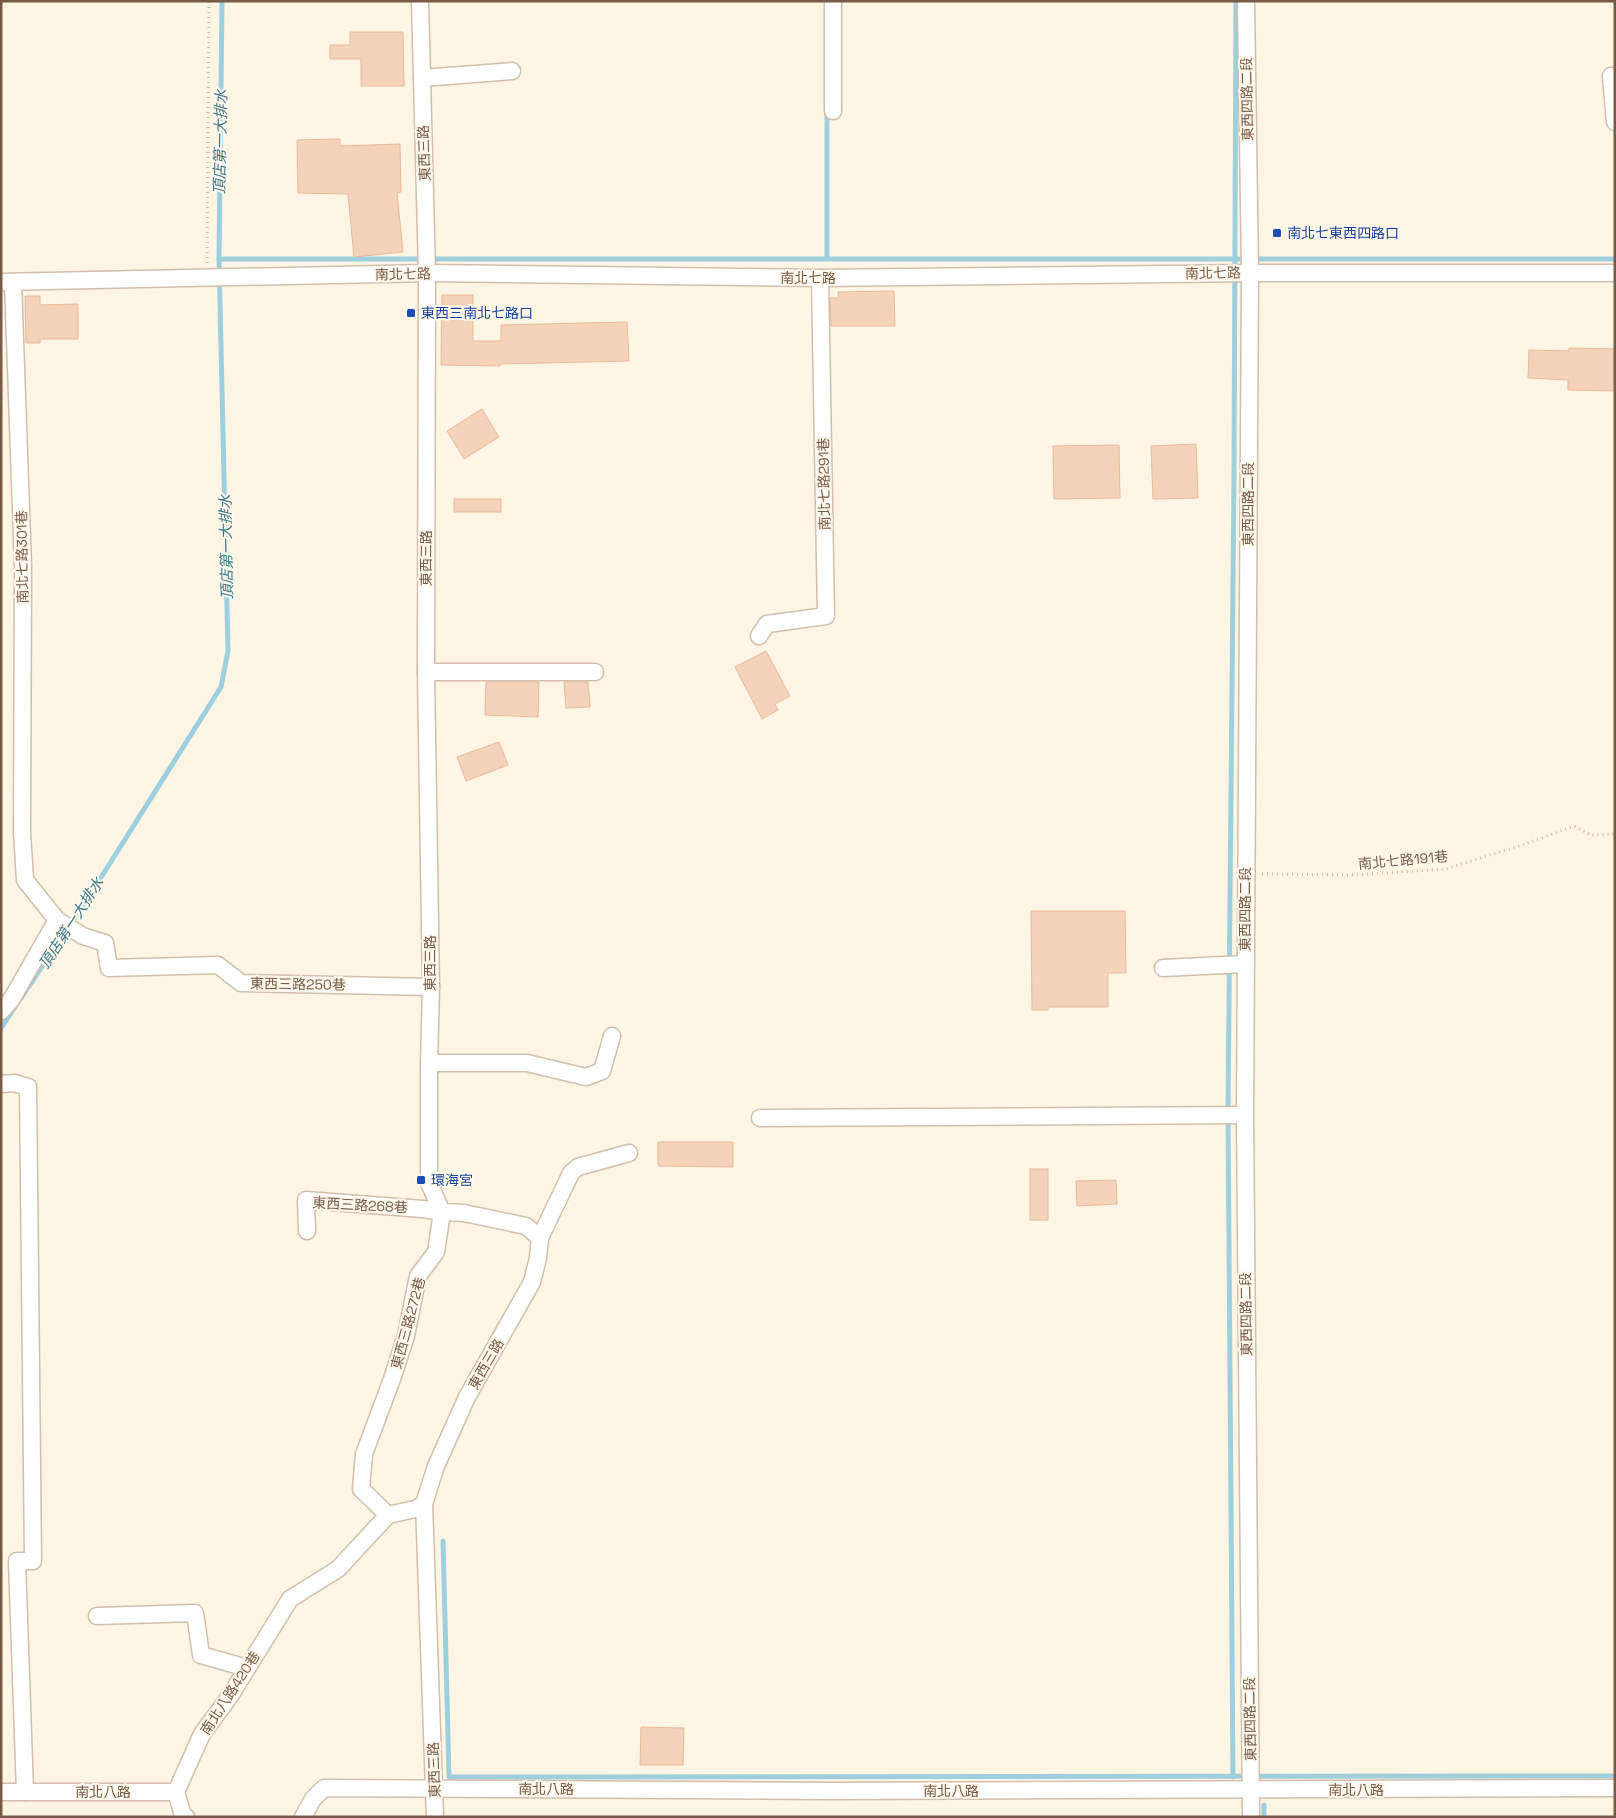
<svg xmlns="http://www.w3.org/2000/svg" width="1616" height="1818" viewBox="0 0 1616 1818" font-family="'Space Grotesk','Noto Sans TC',sans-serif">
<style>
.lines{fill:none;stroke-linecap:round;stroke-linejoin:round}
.stream{stroke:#9dd0dc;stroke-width:5}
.building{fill:#f5d3ba;stroke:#e9ba99}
.minor-casing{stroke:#d3beac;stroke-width:19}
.path{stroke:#dab69d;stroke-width:3;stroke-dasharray:1 4;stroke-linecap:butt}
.minor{stroke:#fff;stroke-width:16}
.transit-dot{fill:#1a4fb4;stroke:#fff8ec;stroke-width:2}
.labels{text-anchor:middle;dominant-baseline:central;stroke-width:4;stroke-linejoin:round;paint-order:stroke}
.street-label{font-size:14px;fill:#795a48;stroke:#fff8ec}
.transit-label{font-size:14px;fill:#164399;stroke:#fff8ec;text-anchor:start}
.water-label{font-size:15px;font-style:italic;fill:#3d7887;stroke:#fff8ec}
</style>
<rect width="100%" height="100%" fill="#fef5e4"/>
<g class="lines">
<g class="stream">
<path d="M827 109V258"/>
<path d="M219 259H1615"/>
<path d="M1 1028 95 887 221 687 228 651 219 259 222 1"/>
<path d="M443 1541 449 1777 1615 1776"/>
<path d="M1233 1777 1228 1111 1234 479 1236 1"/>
<path d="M1264 1805V1817"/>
</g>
</g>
<g class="building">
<path d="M350 32H403L404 86H361V59H330V45H350Z"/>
<path d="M340 139V146L400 144 401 192 397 193 403 252 354 257 348 194 298 193 297 140Z"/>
<path d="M894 291 895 326H831L830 298H839L838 292Z"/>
<path d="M442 295H473V341H501V325L627 322 629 361 500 364V366L441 365Z"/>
<path d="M25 296H40V305L78 304V339H40V343H26Z"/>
<path d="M1569 348 1615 349V391L1568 390V380L1528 378 1529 350 1569 351Z"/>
<path d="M482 409 499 437 464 459 447 431Z"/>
<path d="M1196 444 1198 498 1153 499 1151 446Z"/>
<path d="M1119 445 1120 498 1054 499 1053 446Z"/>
<rect x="454" y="499" width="47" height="13"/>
<path d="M766 651 790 696 775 704 778 710 762 719 735 667Z"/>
<path d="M486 682H539L538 717 485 715Z"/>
<path d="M564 682H588L590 707 566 708Z"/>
<path d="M499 742 508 765 466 781 457 757Z"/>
<path d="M1031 911H1125L1126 973H1108V1007H1048V1010H1032Z"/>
<path d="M658 1142H733V1167L658 1166Z"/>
<rect x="1030" y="1169" width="18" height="51"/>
<path d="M1116 1180 1117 1204 1077 1206 1076 1181Z"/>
<path d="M641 1727 684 1728 683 1765H640Z"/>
</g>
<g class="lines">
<defs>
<g id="minor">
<path d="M420 1 427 273 426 672 431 987 429 1063V1183L442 1212 464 1213 526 1226 540 1238 538 1258 532 1282 467 1397 436 1466 424 1504 435 1817"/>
<path d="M1246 1 1250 273 1245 1115 1251 1817"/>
<path d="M1611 76 1615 122"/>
<path d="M422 78 512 71"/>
<path d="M833 111V1"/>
<path d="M1 282 427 273 820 278 1250 273H1615"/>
<path d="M13 282 23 567 22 832 25 880 57 920 83 936 105 943 109 968 218 965 241 983 431 987"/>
<path d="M759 636 767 624 826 616 820 278"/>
<path d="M426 672H595"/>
<path d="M1163 968 1245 964"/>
<path d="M1 1011 11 1000 57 920"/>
<path d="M429 1063H527L586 1077 602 1071 612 1036"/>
<path d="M1 1084 14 1083 28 1087 33 1561H17L25 1792"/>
<path d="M760 1118 1245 1115"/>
<path d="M307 1231 306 1200 423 1209 442 1212 436 1252 418 1276 406 1336 392 1379 364 1454 361 1489 388 1515"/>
<path d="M540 1238 571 1173 578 1167 629 1153"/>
<path d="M97 1616 195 1613 201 1655 247 1668"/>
<path d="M1 1792H176L183 1815 186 1817"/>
<path d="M176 1792 202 1734 230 1696 290 1599 338 1569 388 1515 415 1509 424 1504"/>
<path d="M303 1817 313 1799 324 1788 832 1791 1615 1788"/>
</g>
</defs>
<use href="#minor" class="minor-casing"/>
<g class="path">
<path d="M207 263 209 1"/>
<path d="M1262 874 1353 875 1446 869 1525 844 1574 826 1591 835 1615 834"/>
</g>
<use href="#minor" class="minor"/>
</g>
<g class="transit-dot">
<rect x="1272" y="228" width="10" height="10" rx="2.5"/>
<rect x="406" y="308" width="10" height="10" rx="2.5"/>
<rect x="416" y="1175" width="10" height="10" rx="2.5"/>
</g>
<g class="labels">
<g class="street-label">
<text transform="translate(1247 99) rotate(-91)">東西四路二段</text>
<text transform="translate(424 153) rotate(-92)">東西三路</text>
<text transform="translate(1213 273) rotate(-1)">南北七路</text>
<text transform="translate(403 274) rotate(-1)">南北七路</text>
<text x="808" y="278">南北七路</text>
<text transform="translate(824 484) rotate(-91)">南北七路291巷</text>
<text transform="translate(1248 504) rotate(-90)">東西四路二段</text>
<text transform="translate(22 557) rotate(-91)">南北七路301巷</text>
<text transform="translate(426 558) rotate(-90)">東西三路</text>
<text transform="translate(1403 860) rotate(-5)">南北七路191巷</text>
<text transform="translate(1245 909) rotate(-90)">東西四路二段</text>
<text transform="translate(430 963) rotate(-90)">東西三路</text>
<text transform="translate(298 984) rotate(1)">東西三路250巷</text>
<text transform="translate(360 1205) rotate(3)">東西三路268巷</text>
<text transform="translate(1246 1314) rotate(-91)">東西四路二段</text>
<text transform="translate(408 1323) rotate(-75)">東西三路272巷</text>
<text transform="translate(486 1364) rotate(-60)">東西三路</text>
<text transform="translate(230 1693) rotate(-57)">南北八路420巷</text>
<text transform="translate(1250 1719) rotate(-91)">東西四路二段</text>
<text transform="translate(434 1770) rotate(-92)">東西三路</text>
<text x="546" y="1789">南北八路</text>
<text x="1356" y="1790">南北八路</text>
<text x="951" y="1791">南北八路</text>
<text x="103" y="1792">南北八路</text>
</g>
<g class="transit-label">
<text x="1287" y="233">南北七東西四路口</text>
<text x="421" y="313">東西三南北七路口</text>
<text x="431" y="1180">環海宮</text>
</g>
<g class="water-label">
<text transform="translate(220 142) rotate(-89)">頂店第一大排水</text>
<text transform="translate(226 547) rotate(-91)">頂店第一大排水</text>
<text transform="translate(71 923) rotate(-57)">頂店第一大排水</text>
</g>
</g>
<rect width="1616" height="1818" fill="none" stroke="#795a48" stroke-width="5"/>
</svg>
